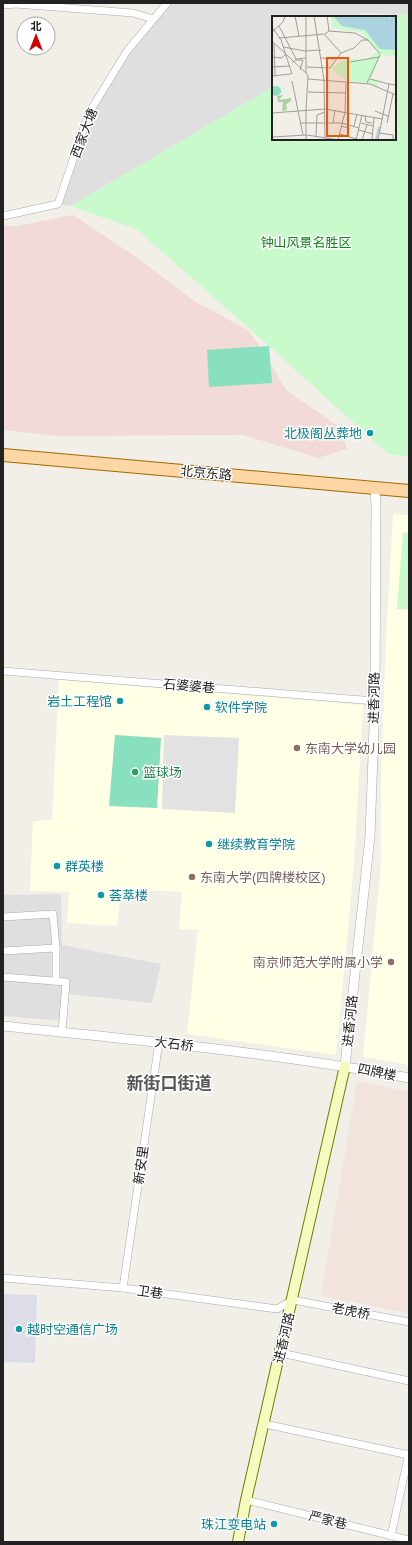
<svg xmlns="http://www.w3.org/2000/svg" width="412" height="1545" viewBox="0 0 412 1545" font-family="Helvetica,'Noto Sans SC',sans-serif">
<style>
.residential{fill:#e0dfdf}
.commercial{fill:#f2dad9}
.education{fill:#ffffe5}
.military{fill:#f3e3dd}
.park{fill:#c8facc}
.pitch{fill:#88e0be}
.parking{fill:#e2e2e2}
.plaza{fill:#dddde8}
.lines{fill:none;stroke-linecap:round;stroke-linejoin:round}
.minor-casing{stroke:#a9a9a9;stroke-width:8}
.tertiary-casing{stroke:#a9a9a9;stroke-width:10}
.secondary-casing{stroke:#707d05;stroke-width:12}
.primary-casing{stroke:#a06b00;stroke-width:14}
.minor{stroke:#fff;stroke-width:7}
.tertiary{stroke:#fff;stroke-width:9}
.secondary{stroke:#f7fabf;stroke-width:10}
.primary{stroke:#fcd6a4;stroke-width:12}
.culture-dot{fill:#0f9aa8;stroke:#fff;stroke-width:1.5}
.education-dot{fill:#8d6e63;stroke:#fff;stroke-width:1.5}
.leisure-dot{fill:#2e9e5b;stroke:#fff;stroke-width:1.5}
.labels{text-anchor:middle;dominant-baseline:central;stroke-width:3;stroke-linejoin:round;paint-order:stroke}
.street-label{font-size:13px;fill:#222;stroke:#fff}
.park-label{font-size:13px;fill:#0c8416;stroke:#fff}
.culture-label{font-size:13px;fill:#0d838f;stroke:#fff;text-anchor:start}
.education-label{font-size:13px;fill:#785e54;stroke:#fff;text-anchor:start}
.leisure-label{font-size:13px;fill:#27864d;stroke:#fff;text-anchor:start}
.district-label{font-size:17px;font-weight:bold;fill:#555;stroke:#fff}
.inset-river{fill:none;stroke:#aad3df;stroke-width:2}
.inset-road{fill:none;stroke:#9f9d99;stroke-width:1}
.view{fill:#e8590c;fill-opacity:0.15;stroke:#e8590c;stroke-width:2}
.inset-edge{fill:none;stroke:#222;stroke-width:2}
</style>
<rect width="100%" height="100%" fill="#f2efe9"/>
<g class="residential">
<path d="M167 3H409V15L359 13V17H273V87L71 206 58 204 89 113 127 51Z"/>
<path d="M61 894 62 945 161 964 152 1003 68 994 63 1021 3 1016V895Z"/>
</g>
<path class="commercial" d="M73 215 136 257 194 301 248 330 267 357 286 390 341 428 347 449 318 458 243 435 56 436 3 430V226H17Z"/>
<g class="education">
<path d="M393 514 409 515V1065L363 1057 381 863V774L386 640Z"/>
<path d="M59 680 363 705 354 865 336 1055 187 1034 198 930 179 929 182 892 121 889 117 926 67 923 69 892 30 891 33 821 52 820Z"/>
</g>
<path class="military" d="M357 1082 409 1091V1313L321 1296Z"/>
<g class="park">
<path d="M394 15H409V457L388 454 269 346 136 229 71 206 273 87V139H395V17H391Z"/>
<path d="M403 532 409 533V610L397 609Z"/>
</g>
<g class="pitch">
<path d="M269 346 272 383 209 387 207 350Z"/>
<path d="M115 735 161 738 157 808 109 806Z"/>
</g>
<path class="parking" d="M164 735 239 738 235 813 162 809Z"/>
<path class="plaza" d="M3 1294 37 1295 35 1363 3 1362Z"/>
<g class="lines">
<defs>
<g id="minor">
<path d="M3 5 16 4 133 13 153 19"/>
<path d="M3 216 58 204 89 113 127 51 167 3"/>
<path d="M3 671 375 701"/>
<path d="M3 917 53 914 56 948"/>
<path d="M3 951 56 948V981"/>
<path d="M3 977 66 982 62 1032"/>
<path d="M3 1278 123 1288 277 1309 293 1300 409 1322"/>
<path d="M123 1288 159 1042"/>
<path d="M281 1353 409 1381"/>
<path d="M265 1424 409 1455"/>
<path d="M246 1500 409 1540"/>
<path d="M391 1536 409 1453"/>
</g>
<g id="tertiary">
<path d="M3 1026C139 1040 275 1053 409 1078"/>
<path d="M345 1066 370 836 375 701 376 505 375 489"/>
</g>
<path id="secondary" d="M238 1542 246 1500 345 1066"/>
<path id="primary" d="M3 455 409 491"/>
</defs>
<use href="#minor" class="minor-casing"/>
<use href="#tertiary" class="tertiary-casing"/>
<use href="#secondary" class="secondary-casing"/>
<use href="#primary" class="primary-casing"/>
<use href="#minor" class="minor"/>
<use href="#tertiary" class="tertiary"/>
<use href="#secondary" class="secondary"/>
<use href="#primary" class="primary"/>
</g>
<g class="culture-dot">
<circle cx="370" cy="433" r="4"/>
<circle cx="120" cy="701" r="4"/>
<circle cx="207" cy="707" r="4"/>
<circle cx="209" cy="844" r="4"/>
<circle cx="57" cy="866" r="4"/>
<circle cx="101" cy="895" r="4"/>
<circle cx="19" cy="1329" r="4"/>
<circle cx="274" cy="1524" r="4"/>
</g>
<g class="education-dot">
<circle cx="297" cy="748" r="4"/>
<circle cx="192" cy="877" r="4"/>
<circle cx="391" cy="962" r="4"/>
</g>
<circle class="leisure-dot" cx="135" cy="772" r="4"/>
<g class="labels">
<g class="street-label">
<text transform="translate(84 133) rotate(-69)">西家大塘</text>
<text transform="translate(206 473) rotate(5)">北京东路</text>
<text transform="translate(189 686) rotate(5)">石婆婆巷</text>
<text transform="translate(374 698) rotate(-89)">进香河路</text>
<text transform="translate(350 1021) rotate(-84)">进香河路</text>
<text transform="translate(174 1044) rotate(7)">大石桥</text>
<text transform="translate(377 1072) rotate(11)">四牌楼</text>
<text transform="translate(141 1165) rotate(-82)">新安里</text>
<text transform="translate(150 1292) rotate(8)">卫巷</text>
<text transform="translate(351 1311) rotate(11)">老虎桥</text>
<text transform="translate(284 1338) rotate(-77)">进香河路</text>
<text transform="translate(328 1520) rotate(14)">严家巷</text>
</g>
<g class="park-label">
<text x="306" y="242">钟山风景名胜区</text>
</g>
<g class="culture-label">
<text x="362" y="433" text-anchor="end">北极阁丛葬地</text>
<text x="112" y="701" text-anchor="end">岩土工程馆</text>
<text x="215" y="707">软件学院</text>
<text x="217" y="844">继续教育学院</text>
<text x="65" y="866">群英楼</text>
<text x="109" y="895">荟萃楼</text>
<text x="27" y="1329">越时空通信广场</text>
<text x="266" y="1524" text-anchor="end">珠江变电站</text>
</g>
<g class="education-label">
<text x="305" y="748">东南大学幼儿园</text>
<text x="200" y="877">东南大学(四牌楼校区)</text>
<text x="383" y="962" text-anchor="end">南京师范大学附属小学</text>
</g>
<g class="leisure-label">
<text x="143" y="772">篮球场</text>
</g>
<g class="district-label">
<text x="169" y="1083">新街口街道</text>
</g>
</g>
<g transform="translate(272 16)">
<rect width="124" height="124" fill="#f2efe9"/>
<path d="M11 79 7 84 19 82V85L14 88 15 94 10 95 11 86H6L5 80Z" fill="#add19e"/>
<path d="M59 0H124V40L110 39 107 43 99 63 106 65 105 72 98 67 75 65 59 52 75 43 92 44 106 36 89 16 61 12Z" fill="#c8facc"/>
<path d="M-1 75a5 5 0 1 1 10 0a5 5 0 1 1-10 0Z" fill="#88e0be"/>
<path d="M61 0H116L118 4V0H124V34L108 33 93 14 70 10Z" fill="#aad3df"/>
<path class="inset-river" d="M104 124 107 111"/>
<path class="inset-road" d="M23 0 27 20M34 0V57M42 0 52 64M55 0 57 15M7 10 24 43M0 11 9 24 20 58M57 15 83 17 96 24 108 38M0 16 11 6 13 0M53 19 69 37M7 22 53 18 57 15M0 25 36 59 34 94M2 28 3 60M11 31 33 35 49 34M0 41 9 42 13 39M49 42 62 43M23 44H31L28 54M78 46 107 41M20 47 25 43 33 42M0 51 17 50M35 51 58 52 69 37 82 32 90 24H96M0 60 19 58M36 63 98 68 124 79M98 63 117 68M52 64 53 124M20 65 31 119M95 67 108 39M36 76 74 77M34 94V124M103 95 116 100M73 96 74 67M0 97 53 93 110 103M93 100 94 106 100 107M0 101V121M28 107H70L87 112M61 107 63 94M89 107 101 110M115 107 121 78M69 110 77 112 75 119M82 110 85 98M87 114 101 118M107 117 121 119V124M68 118 88 124M44 120 45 99 53 96M0 121 35 119 67 124M66 124 73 96M84 124 90 99M90 124 95 109M100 124 102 101M106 124 117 68 124 69"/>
<path class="view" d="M55 42H76V120H55Z"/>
<rect width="124" height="124" class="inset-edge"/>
</g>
<rect width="412" height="1545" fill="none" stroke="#222222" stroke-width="8"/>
<g transform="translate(36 36)"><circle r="19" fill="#ffffff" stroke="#a7a7a7"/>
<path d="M0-3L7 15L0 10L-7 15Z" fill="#d40000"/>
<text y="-6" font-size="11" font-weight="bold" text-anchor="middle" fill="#222222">北</text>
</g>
</svg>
